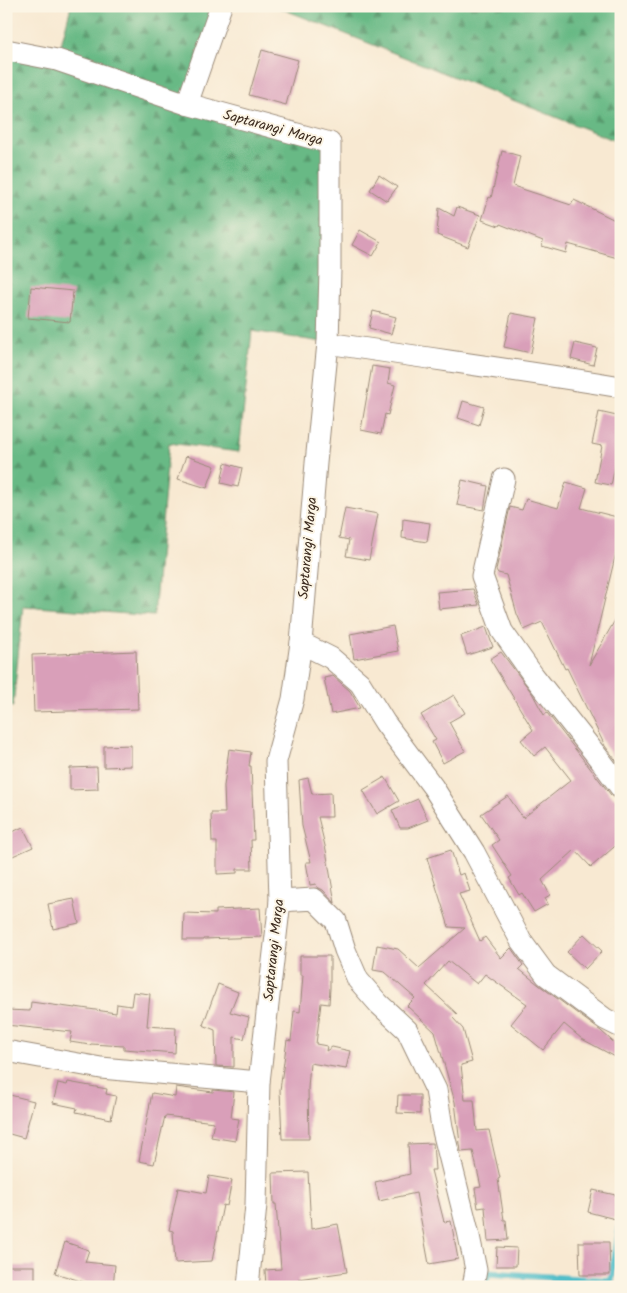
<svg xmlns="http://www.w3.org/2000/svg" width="627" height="1293" viewBox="0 0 627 1293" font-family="Kalam,sans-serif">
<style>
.forest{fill:url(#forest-firs);stroke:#527252}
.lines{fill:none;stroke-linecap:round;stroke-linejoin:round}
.stream{stroke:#51bec9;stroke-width:7}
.building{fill:#d99fb9}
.street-casing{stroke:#9a8a78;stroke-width:23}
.street{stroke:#fff;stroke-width:21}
.labels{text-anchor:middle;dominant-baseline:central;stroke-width:4;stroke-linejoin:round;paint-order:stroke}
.street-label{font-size:14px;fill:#3b2a1e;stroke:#fcf5e5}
</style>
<defs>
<pattern id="forest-firs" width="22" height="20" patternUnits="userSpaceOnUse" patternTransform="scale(1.25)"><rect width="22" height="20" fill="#68b985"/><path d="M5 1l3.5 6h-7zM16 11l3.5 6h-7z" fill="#57976c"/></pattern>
</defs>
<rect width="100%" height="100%" fill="#fcf5e5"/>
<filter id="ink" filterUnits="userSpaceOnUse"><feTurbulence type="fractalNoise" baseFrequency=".02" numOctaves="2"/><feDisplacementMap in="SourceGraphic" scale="10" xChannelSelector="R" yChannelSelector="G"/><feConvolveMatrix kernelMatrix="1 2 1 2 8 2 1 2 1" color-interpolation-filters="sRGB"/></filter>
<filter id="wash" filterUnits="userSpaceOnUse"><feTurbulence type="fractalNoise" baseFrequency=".0096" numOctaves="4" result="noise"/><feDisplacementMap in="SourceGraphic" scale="20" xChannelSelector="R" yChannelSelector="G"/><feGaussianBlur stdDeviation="1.12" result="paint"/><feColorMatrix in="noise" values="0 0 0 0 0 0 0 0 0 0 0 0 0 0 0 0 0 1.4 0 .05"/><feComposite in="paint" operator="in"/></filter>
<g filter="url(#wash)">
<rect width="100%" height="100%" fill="#f8e9d2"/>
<g class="forest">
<path d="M71 6H221L187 104 330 143 328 343 252 331 239 452 169 443 154 616 23 606 13 707 6 705V50L57 60Z"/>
<path d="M275 6H621V143Z"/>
</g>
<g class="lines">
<path class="stream" d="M484 1287 488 1273 611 1281 621 1221"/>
</g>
<g id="blocks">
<g class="building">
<path d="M262 50 298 60 286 105 249 95Z"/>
<path d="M502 151 520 156 513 186 571 205 574 200 621 223V259L568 244 566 253 542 246 543 241 500 224 499 226 482 220 489 197 491 198Z"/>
<path d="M379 175 397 187 387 201 370 190Z"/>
<path d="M457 207 480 215 468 247 437 235 439 208 454 216Z"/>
<path d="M360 230 381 242 373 256 352 245Z"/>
<path d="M31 287 73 291 70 322 28 318Z"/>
<path d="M373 311 396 317 391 334 369 328Z"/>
<path d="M511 313 538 318 531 353 504 347Z"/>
<path d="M575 343 597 348 593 365 571 359Z"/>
<path d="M372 366 390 369 388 383 395 385 388 415 385 414 381 434 361 430Z"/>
<path d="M463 401 484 407 479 425 458 418Z"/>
<path d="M599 412 621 417V440L611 485 595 482 602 446 592 444Z"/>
<path d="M186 456 215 466 207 488 178 479Z"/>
<path d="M225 463 242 468 238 487 221 483Z"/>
<path d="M462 480 488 486 484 510 457 505Z"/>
<path d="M566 482 587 488 581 508 621 518V532L589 665 621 610V767L605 746 567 668 565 669 542 622 524 630 517 614 506 575 498 573 496 570 510 507 522 510 526 499 558 508Z"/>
<path d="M345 508 378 514 369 560 346 556 349 540 339 538Z"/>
<path d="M403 519 430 523 427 542 402 538Z"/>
<path d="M473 589 479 605 439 609 437 592Z"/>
<path d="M393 626 398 651 354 659 350 634Z"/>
<path d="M486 627 493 647 467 655 461 636Z"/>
<path d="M136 651 138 709 34 712 32 655Z"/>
<path d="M501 652 532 693 544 715 547 713 611 795 621 802V841L591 867 575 850 542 880 550 895 545 898 548 904 534 912 522 893 519 895 509 878 512 876 492 845 499 840 481 814 508 796 523 818 571 780 545 747 534 756 521 740 533 730 490 659Z"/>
<path d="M333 676 350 691 360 708 331 714 324 678Z"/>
<path d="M454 695 465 713 449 722 465 751 443 763 432 742 436 740 421 715Z"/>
<path d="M131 745V766L104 767V746Z"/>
<path d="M229 749 251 752 249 766H251L254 840H251L252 869H237V873L217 874V842H212L211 813H225L224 786Z"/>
<path d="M97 767 98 789 70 790V768Z"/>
<path d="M385 777 399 801 377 814 363 790Z"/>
<path d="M308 778 312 794 331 793 332 817H318L326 850 335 903 323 890 317 887 316 884 310 885 306 862H311L302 826 299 780Z"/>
<path d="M418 799 428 820 408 828H400L392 810Z"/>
<path d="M23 827 33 847 6 859V835Z"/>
<path d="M451 850 459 875 464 873 470 891 459 894 480 941 485 937 501 958 511 948 523 965 519 969 539 985 601 1031 621 1049V1060L582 1039 564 1024 543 1050 511 1024 527 1004 485 974 477 984 448 961 426 985 457 1014 453 1018 463 1029 472 1062 461 1065 465 1100H474L477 1131 489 1130 500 1178 498 1179 504 1220H506L508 1240 488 1241 485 1207 478 1208 475 1188 481 1187 473 1151 461 1152 455 1102 435 1032 407 1006 415 998 385 972 373 970 377 945 398 949 419 968 465 928 449 927 427 858Z"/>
<path d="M74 899 79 923 53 929 48 904Z"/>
<path d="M260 908 262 937 203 939V940H183L184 913 216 914V910Z"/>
<path d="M584 934 602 951 585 969 567 952Z"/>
<path d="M300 956H330V988L329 1004 321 1003 316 1044 327 1046 326 1051 332 1047 350 1051 346 1069 310 1063 308 1088 309 1139H282L280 1090 287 1040 291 1041 294 1011 300 1012 303 975H300Z"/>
<path d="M218 984 238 992 230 1012 249 1017 244 1039 234 1037V1067L216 1066 215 1030 203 1025Z"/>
<path d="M133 992 150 994 147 1026 176 1028 175 1053 124 1049V1046L91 1044 90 1045 70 1042 72 1032 6 1025V1010L30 1011 31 1002 75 1008V1007L116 1013 117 1004 131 1006Z"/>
<path d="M68 1082 107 1089 106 1094 116 1096 111 1119 76 1112 77 1108 53 1103 58 1083 67 1085Z"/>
<path d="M176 1087 213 1092V1090L234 1092 231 1118 239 1119 235 1141 211 1137 214 1122 165 1116 154 1164 139 1161 152 1093 175 1097Z"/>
<path d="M6 1094 34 1101 24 1138 6 1133Z"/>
<path d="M398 1095H420V1114L397 1113Z"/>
<path d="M433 1143 435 1170H431L444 1222 451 1221 458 1259 429 1264 416 1193 379 1201 375 1182 410 1174 408 1144Z"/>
<path d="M308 1172 311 1229 338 1224 347 1272 298 1279 299 1287H266L265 1270 281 1269 276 1204H274L273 1173Z"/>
<path d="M209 1176 232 1180 227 1206 223 1205 212 1261 175 1263 173 1231 169 1230 178 1188 206 1193Z"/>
<path d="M593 1190 620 1196 615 1219 588 1212Z"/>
<path d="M65 1242 89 1250 85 1262 115 1265 113 1287H89L90 1284 55 1273Z"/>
<path d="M579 1242H609L610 1275H580Z"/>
<path d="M497 1247 517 1248 516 1266H496Z"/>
<rect x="6" y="1266" width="29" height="21"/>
</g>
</g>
</g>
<g filter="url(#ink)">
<use href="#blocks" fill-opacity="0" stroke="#9a8a78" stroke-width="1"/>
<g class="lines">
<defs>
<g id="street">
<path d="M6 50 57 60 187 104 330 143V270L328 343 316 463 301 643 293 699 276 761 280 901 259 1082 256 1205 248 1287"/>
<path d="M187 104 221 6"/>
<path d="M328 343C425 358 523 371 621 387"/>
<path d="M504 479 482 576 502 631 533 675 601 761 621 788"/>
<path d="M301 643 331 658 360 683 385 723 433 787 474 852 521 941 546 975 605 1019 621 1027"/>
<path d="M280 901 314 899 336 921 345 950 358 980 379 1004 407 1030 436 1090 442 1127 468 1231 476 1270 473 1287"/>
<path d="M6 1051 101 1068 259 1082"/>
</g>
</defs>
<use href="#street" class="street-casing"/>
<use href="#street" class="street"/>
</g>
</g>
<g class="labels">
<g class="street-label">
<text transform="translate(273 128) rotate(15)">Saptarangi Marga</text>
<text transform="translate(308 548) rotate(-85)">Saptarangi Marga</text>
<text transform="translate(274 950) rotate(-84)">Saptarangi Marga</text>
</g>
</g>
<rect width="627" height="1293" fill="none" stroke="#fcf5e5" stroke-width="25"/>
</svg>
